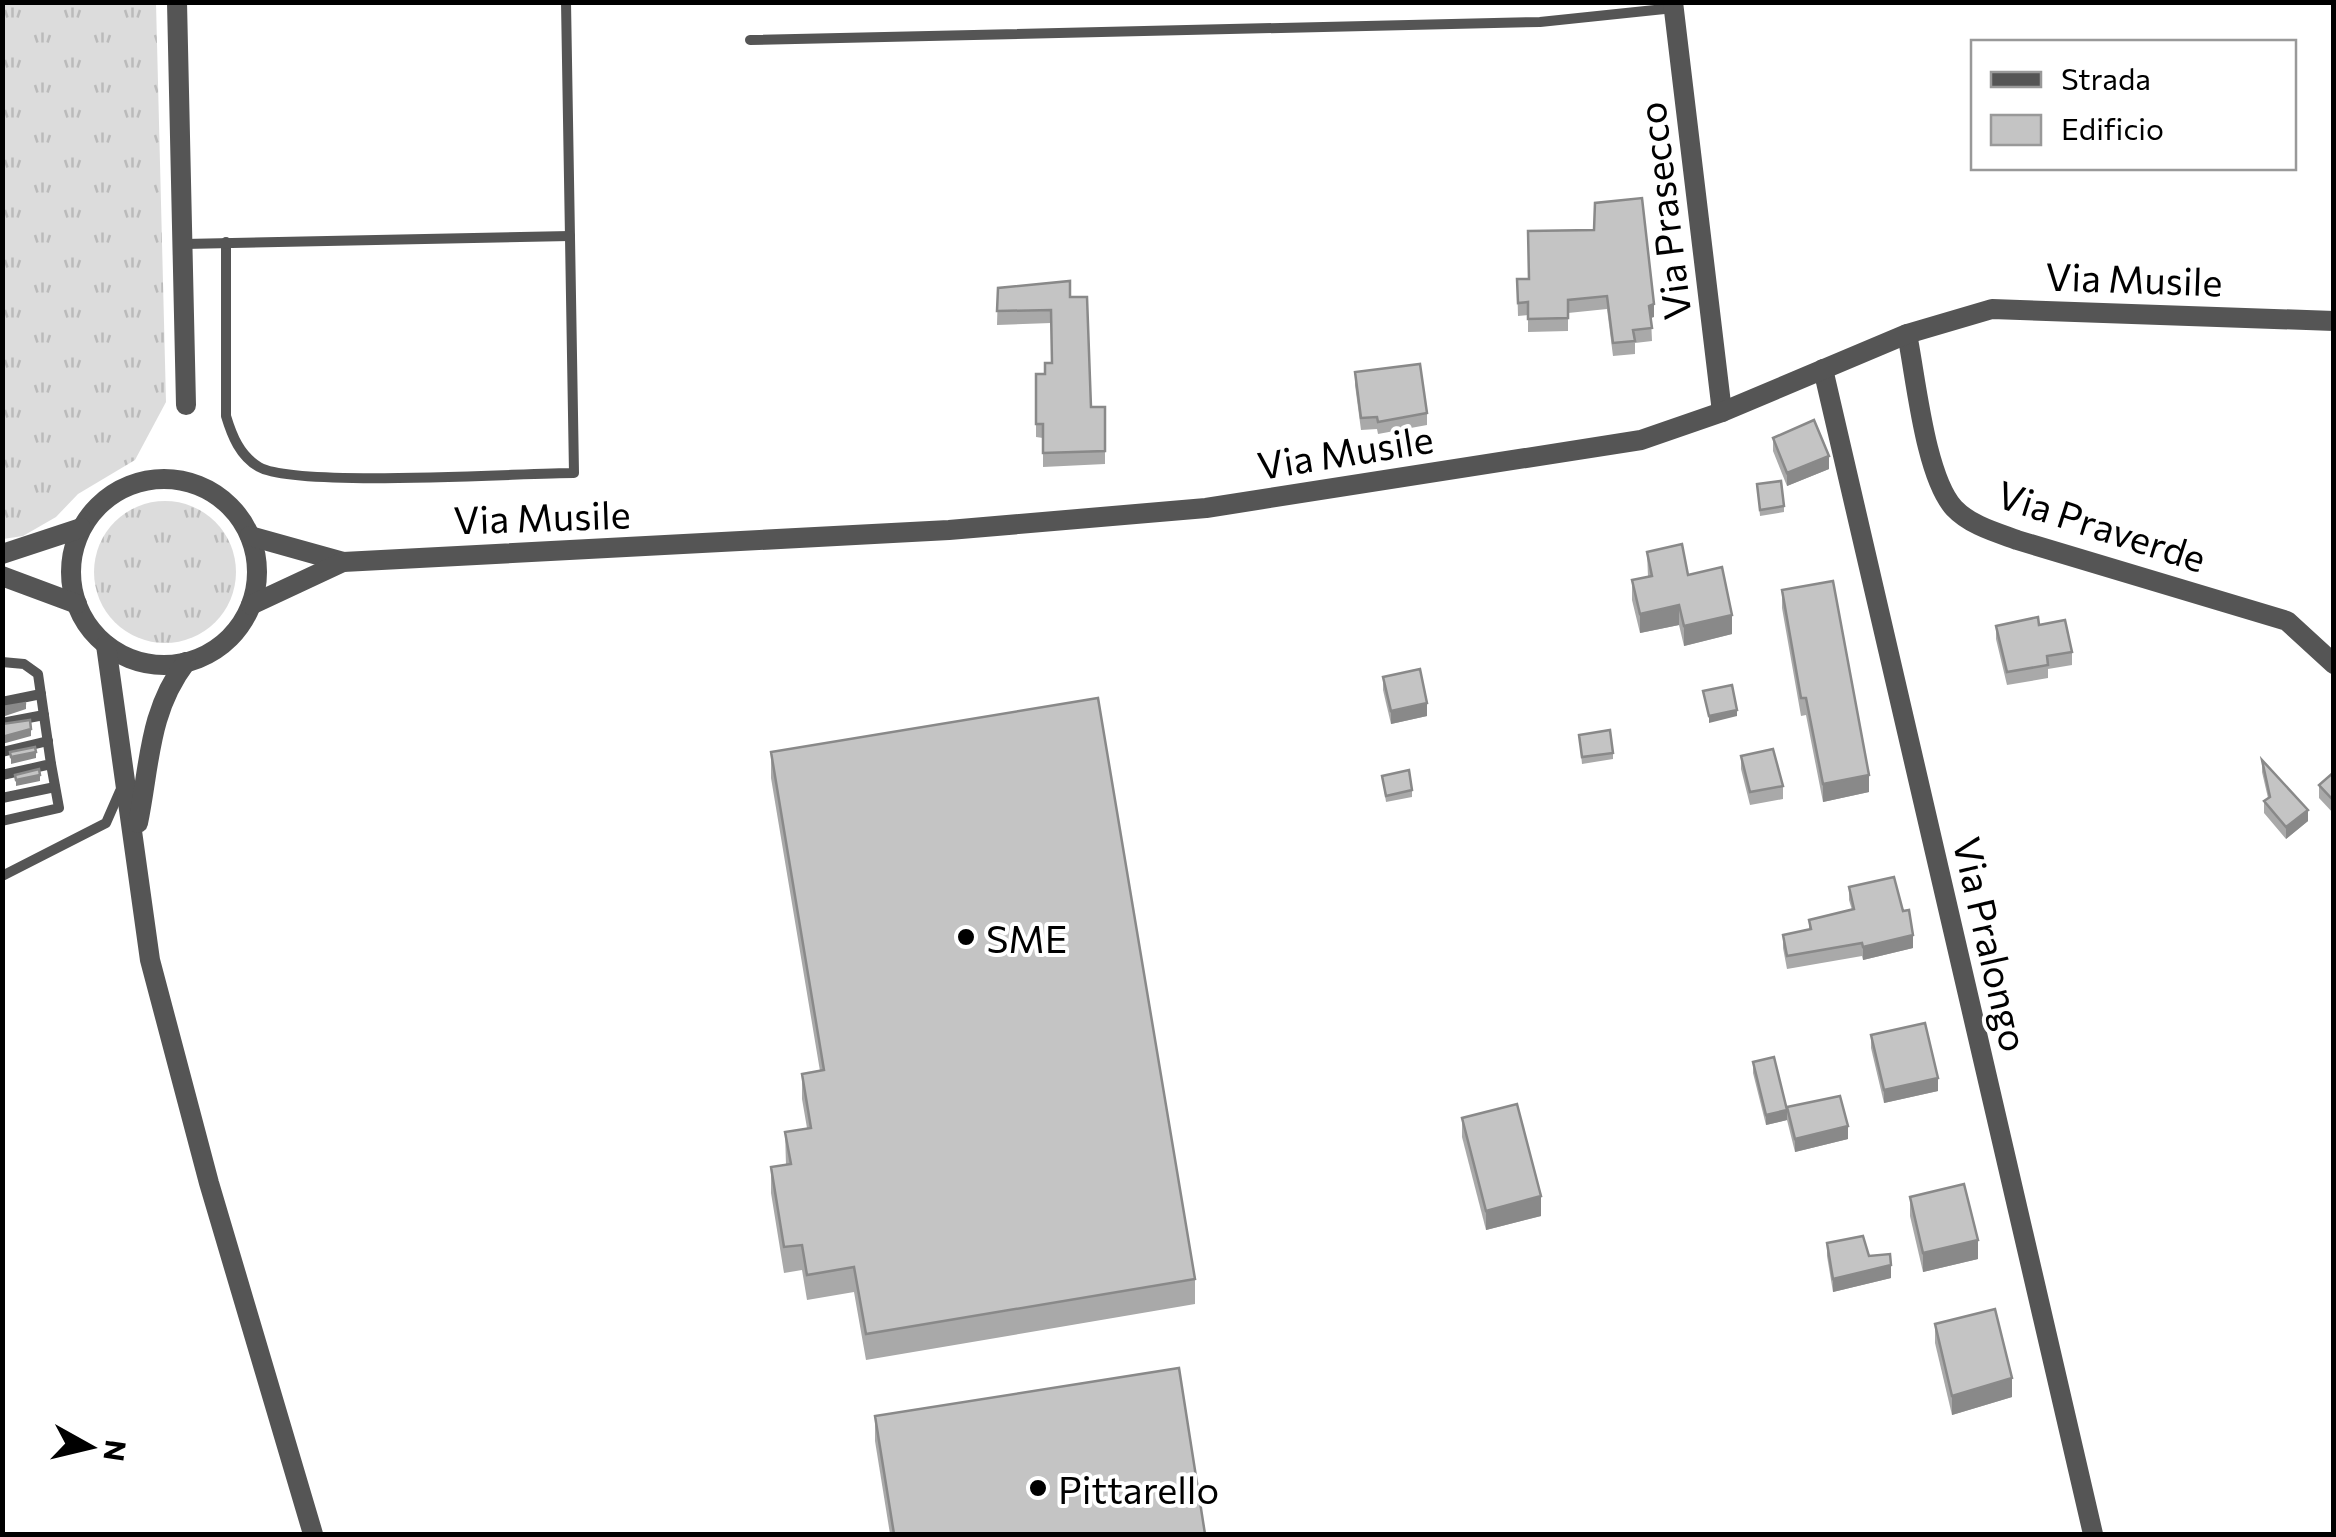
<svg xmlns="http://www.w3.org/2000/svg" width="2336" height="1537" viewBox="0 0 2336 1537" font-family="Commissioner,sans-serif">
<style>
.grass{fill:url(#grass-tufts)}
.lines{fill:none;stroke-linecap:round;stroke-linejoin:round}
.lane{stroke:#555;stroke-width:10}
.street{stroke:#555;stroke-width:20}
.wall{fill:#a9a9a9}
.shaded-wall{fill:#898989}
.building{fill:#c4c4c4;stroke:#898989;stroke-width:2.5}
.poi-dot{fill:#000;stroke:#fff;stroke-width:4}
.labels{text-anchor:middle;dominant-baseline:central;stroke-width:8;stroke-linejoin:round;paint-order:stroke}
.street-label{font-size:38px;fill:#000;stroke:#fff}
.poi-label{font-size:38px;fill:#000;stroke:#fff;text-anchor:start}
</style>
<defs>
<pattern id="grass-tufts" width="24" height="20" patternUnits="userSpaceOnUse" patternTransform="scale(2.5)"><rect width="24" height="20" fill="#dcdcdc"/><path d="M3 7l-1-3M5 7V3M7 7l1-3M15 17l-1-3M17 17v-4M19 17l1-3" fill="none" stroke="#bbb"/></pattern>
</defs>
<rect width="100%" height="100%" fill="#fff"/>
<g class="grass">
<path d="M3 2 156 3 166 402 135 460 78 494 56 517 23 536 3 539Z"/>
<circle cx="165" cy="572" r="71"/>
</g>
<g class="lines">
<g class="lane">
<path d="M750 40 1540 22 1674 8"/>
<path d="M226 242V416C232 436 240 456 259 467 296 488 518 473 574 473L566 2"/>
<path d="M184 244 570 236"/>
<path d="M2 662 24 664 38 674 51 764 2 775"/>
<path d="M2 702 41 694"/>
<path d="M2 723 44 715"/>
<path d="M2 752 48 741"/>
<path d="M2 798 55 787"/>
<path d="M2 821 59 808 51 764"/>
<path d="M2 876 106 823 120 791"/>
</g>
<g class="street">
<path d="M177 2 186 405"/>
<path d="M1673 2 1722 412"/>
<path d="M1907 334C1916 378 1925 476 1954 508 1970 525 1995 532 2017 540L2287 621 2334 664"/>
<path d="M1823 369 2093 1534"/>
<circle cx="164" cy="572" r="93"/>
<path d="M250 536 343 562"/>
<path d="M2 554 81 528"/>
<path d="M2 576 77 604"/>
<path d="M251 605 343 562 949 530 1206 508 1641 440 1722 412 1907 334 1992 309 2334 321"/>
<path d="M106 645 150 960 209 1183 313 1534"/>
<path d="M138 823C150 765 148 712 186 662"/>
</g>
</g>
<g class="wall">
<path d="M1594 230 1654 317 1651 318 1652 341 1635 343V354L1613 356 1607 309 1568 313V331L1528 332V315L1518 316 1517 279H1529Z"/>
<path d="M998 288 1070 297 1091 407H1105V464L1043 467V438L1036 437V374H1045L1052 363 1051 323 997 325Z"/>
<path d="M1355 372 1427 413V425L1378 434 1377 429 1361 430 1355 385Z"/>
<path d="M1773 438 1829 469 1787 486 1773 451Z"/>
<path d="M1757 484 1784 506V512L1760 516Z"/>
<path d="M1647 552 1688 575 1732 634 1684 646 1679 625 1640 633 1632 600V580L1648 577Z"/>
<path d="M1782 590 1869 792 1823 802 1806 715 1801 716 1782 608Z"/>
<path d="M2039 625 2072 652V665L2048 669V678L2007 685 1996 639V626Z"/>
<path d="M1383 677 1427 716 1391 724 1383 690Z"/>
<path d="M1579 735 1613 753V759L1582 764Z"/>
<path d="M771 752 1195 1279V1304L866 1360 854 1292 807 1300 802 1270 784 1273 771 1193V1167L786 1165 785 1132 807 1128 802 1099V1074L820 1071 771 778Z"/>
<path d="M1741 756 1783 786V799L1750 805 1741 769Z"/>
<path d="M2262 760 2308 821 2286 839 2264 813V801L2268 798 2262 772Z"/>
<path d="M2334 772V814L2319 798V785Z"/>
<path d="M1382 776 1412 790V797L1386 802Z"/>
<path d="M1849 887 1903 911 1913 948 1863 960 1862 956 1787 969 1783 948V935L1809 929V920L1852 910 1849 900Z"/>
<path d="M1871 1035 1938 1091 1884 1103 1871 1048Z"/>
<path d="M1753 1062 1787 1110 1848 1139 1795 1152 1787 1120 1766 1125 1753 1073Z"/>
<path d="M1462 1118 1541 1216 1486 1230 1462 1137Z"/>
<path d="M1910 1197 1978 1259 1923 1272 1910 1216Z"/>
<path d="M1827 1243 1869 1256 1891 1278 1833 1292 1827 1256Z"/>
<path d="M1935 1324 2012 1397 1952 1415 1935 1343Z"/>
<path d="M875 1416 1205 1534H890L875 1441Z"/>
</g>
<g class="shaded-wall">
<path d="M1654 304V317L1649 318V306Z"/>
<path d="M1829 456V469L1787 486V473Z"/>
<path d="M1679 605V625L1640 633V614Z"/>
<path d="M1732 615V634L1684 646V626Z"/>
<path d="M26 703V709L2 717V710Z"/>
<path d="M1427 703V716L1391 724V711Z"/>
<path d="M1737 710V716L1709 723V716Z"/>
<path d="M31 729V736L2 744V737Z"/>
<path d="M36 752V758L11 764V757Z"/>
<path d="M40 775V781L16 786V780Z"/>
<path d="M1869 775V792L1823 802V784Z"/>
<path d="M2308 810V821L2286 839V827Z"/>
<path d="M1913 935V948L1863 960V947Z"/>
<path d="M1938 1078V1091L1884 1103V1090Z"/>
<path d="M1787 1110V1120L1766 1125V1115Z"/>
<path d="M1848 1126V1139L1795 1152V1139Z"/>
<path d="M1541 1196V1216L1486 1230V1211Z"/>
<path d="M1978 1240V1259L1923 1272V1253Z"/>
<path d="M1891 1265V1278L1833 1292V1279Z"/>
<path d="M2012 1378V1397L1952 1415V1396Z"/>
</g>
<g class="building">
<path d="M1642 198 1654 304 1649 306 1652 328 1633 330 1635 341 1613 343 1607 296 1568 300V318L1528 319V302L1518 303 1517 279H1529L1528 231 1594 230 1595 203Z"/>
<path d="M1070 281V297H1087L1091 407H1105V451L1043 453V424H1036V374H1045V363H1052L1051 310 997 311 998 288Z"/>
<path d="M1420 364 1427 413 1378 422 1377 417 1361 418 1355 372Z"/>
<path d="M1814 420 1829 456 1787 473 1773 438Z"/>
<path d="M1781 481 1784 506 1760 510 1757 484Z"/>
<path d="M1682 544 1688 575 1722 567 1732 615 1684 626 1679 605 1640 614 1632 580 1652 576 1647 552Z"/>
<path d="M1833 581 1869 775 1823 784 1806 698H1801L1782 590Z"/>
<path d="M2038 617 2039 625 2065 620 2072 652 2047 656 2048 665 2007 672 1996 626Z"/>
<path d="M1420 669 1427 703 1391 711 1383 677Z"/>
<path d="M1732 685 1737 710 1709 716 1703 691Z"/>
<path d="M1098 698 1195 1279 866 1334 854 1267 807 1275 802 1245 784 1247 771 1167 791 1164 785 1132 811 1128 802 1074 824 1070 771 752Z"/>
<path d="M26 703 2 710V707Z"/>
<path d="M30 720 31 729 2 737V724Z"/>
<path d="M1610 730 1613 753 1582 757 1579 735Z"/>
<path d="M35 747 36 752 11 757 10 752Z"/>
<path d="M1773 749 1783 786 1750 792 1741 756Z"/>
<path d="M2262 760 2308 810 2286 827 2264 801 2270 797Z"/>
<path d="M39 769 40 775 16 780 15 775Z"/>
<path d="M1409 770 1412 790 1386 796 1382 776Z"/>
<path d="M2334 772V801L2319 785Z"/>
<path d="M1894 877 1903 911 1909 910 1913 935 1863 947 1862 943 1787 956 1783 935 1811 929 1809 920 1854 909 1849 887Z"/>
<path d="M1925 1023 1938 1078 1884 1090 1871 1035Z"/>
<path d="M1774 1057 1787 1110 1766 1115 1753 1062Z"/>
<path d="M1840 1096 1848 1126 1795 1139 1787 1107Z"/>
<path d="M1517 1104 1541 1196 1486 1211 1462 1118Z"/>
<path d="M1964 1184 1978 1240 1923 1253 1910 1197Z"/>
<path d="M1863 1236 1869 1256 1890 1254 1891 1265 1833 1279 1827 1243Z"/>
<path d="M1995 1309 2012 1378 1952 1396 1935 1324Z"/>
<path d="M1179 1368 1205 1534H894L875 1416Z"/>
</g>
<g class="poi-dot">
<circle cx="966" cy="937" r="10"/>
<circle cx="1038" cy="1488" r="10"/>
</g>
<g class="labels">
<g class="street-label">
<text transform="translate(1663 211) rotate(-97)">Via Prasecco</text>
<text transform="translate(2134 278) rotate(2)">Via Musile</text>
<text transform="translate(1345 451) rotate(-9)">Via Musile</text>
<text transform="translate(542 516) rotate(-2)">Via Musile</text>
<text transform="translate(2102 525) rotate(18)">Via Praverde</text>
<text transform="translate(1992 944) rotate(77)">Via Pralongo</text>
</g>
<g class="poi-label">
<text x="986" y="937">SME</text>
<text x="1058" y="1488">Pittarello</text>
</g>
</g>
<rect width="2336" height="1537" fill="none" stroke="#000000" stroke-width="10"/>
<rect x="1971" y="40" width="325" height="130" fill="#ffffff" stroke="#999999" stroke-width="2.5"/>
<rect x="1991" y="72" width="50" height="15" fill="#555555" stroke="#999999" stroke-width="2.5"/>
<text x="2061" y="90" font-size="30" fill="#000000">Strada</text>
<rect x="1991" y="115" width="50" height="30" fill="#c4c4c4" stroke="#999999" stroke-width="2.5"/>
<text x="2061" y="140" font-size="30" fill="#000000">Edificio</text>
<g transform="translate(90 1447) rotate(98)" stroke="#ffffff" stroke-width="8" paint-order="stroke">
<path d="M0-8L18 38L0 25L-18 38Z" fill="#000000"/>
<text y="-15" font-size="28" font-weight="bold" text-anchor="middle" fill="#000000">N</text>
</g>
</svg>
